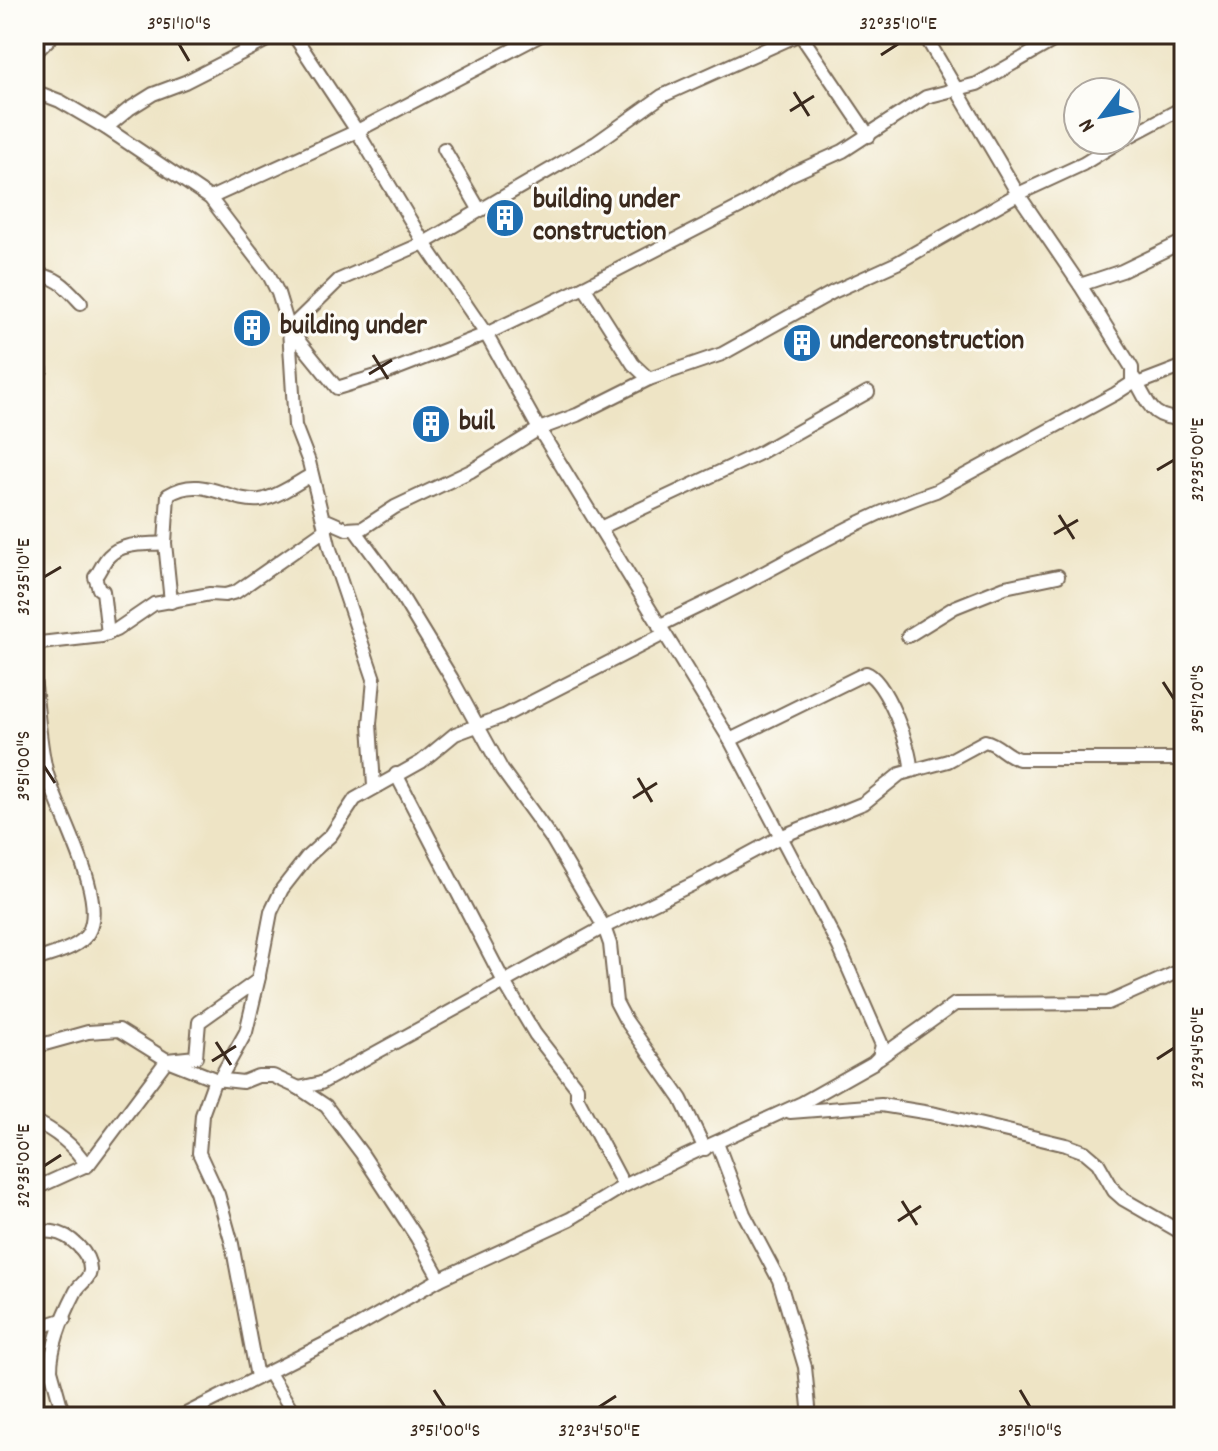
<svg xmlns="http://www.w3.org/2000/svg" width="1218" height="1451" viewBox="0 0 1218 1451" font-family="Dekko,sans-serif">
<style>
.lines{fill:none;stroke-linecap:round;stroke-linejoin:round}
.street-casing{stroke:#7a6b58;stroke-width:16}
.street{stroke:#fff;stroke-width:12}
.ticks{fill:none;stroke:#3b2a1e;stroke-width:3}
.labels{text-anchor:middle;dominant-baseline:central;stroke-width:6;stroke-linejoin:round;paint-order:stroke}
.poi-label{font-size:28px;font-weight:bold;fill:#3b2a1e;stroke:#fdfcf7;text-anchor:start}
.neatline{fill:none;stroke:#3b2a1e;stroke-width:3}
.ticks-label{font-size:20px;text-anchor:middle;fill:#3b2a1e}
</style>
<rect width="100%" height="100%" fill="#fdfcf7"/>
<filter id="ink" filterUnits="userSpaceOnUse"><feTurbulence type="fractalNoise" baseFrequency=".0125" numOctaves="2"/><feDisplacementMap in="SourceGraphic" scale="16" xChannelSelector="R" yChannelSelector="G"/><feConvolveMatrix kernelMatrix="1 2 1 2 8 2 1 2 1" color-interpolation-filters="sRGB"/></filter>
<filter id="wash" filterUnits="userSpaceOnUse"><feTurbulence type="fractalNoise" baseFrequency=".006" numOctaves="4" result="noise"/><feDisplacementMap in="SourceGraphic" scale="32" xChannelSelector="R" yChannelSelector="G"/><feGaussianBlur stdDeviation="1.8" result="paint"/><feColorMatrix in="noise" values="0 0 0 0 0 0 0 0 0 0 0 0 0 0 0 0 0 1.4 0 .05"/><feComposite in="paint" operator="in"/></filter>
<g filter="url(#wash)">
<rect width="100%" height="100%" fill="#eee4c5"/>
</g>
<g filter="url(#ink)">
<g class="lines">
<defs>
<g id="street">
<path d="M800 34 662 96 596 143 424 243 339 280 289 329 337 388 383 374 486 334 584 287 747 203 790 175 843 151 926 97 977 84 1065 34"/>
<path d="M800 34 869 136"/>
<path d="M1183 34 1184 36"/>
<path d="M34 54 54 34"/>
<path d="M34 91 60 101 106 128 210 198 269 275 278 293 289 329 295 426 309 462 330 549 374 679 370 724 374 786"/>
<path d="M106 128 129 109 153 94 185 82 279 34"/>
<path d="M1126 138 1184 107"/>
<path d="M444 149 479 209"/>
<path d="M210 198 357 131 543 34"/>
<path d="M34 275C57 275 67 288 81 303"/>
<path d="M1080 285 1122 271 1184 241"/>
<path d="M584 287 633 364 649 379"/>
<path d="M34 370H41"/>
<path d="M1134 378C1150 405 1150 419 1184 419"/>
<path d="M1137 384 1184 366"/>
<path d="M324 519 347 529 363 528 395 507 471 471 539 429 577 415 649 379 722 354 833 292 897 263 1018 194 1083 164 1122 140"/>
<path d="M600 528 758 454 868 392"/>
<path d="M355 530 391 579 452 679 502 770 552 839 604 927 610 944 616 1002 625 1019 681 1099 705 1149"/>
<path d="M171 602 165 543 168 495C203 473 228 503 260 500 276 498 297 483 311 475"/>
<path d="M659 626C692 609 726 594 758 576 816 545 873 512 936 491L1115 394 1132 383V368L1080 285 1018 194 924 34"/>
<path d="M108 634 103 591 99 589 95 577C101 570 102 563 109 556 122 542 147 545 165 543"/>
<path d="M908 636 955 607 1005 587 1058 576"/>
<path d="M34 641 40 643 102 636 116 630 154 604 210 594 225 595 236 592 326 529"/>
<path d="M34 678C38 708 39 740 46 770 55 808 109 897 88 933 79 949 50 954 34 961"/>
<path d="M730 740 866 673C885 679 912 749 911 770"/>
<path d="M396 774 504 982 535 1034 577 1088V1097L624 1186"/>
<path d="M34 1047 88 1032 119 1030 167 1060 215 1079 243 1082 258 1076H273L299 1088 326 1106 362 1154 417 1238 440 1279"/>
<path d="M879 1058 955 1004 1108 1003 1184 969"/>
<path d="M215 1079 202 1115 199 1153 218 1194 232 1244 257 1377"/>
<path d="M219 1080 246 1032 259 977"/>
<path d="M299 1088 321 1083 604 927 693 884 780 837 864 803 900 774 948 761 985 741C999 744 1005 756 1019 759H1184"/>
<path d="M790 1112 881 1105 936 1114 1066 1145 1085 1152 1098 1163 1114 1191 1123 1199 1184 1234"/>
<path d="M34 1121C54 1130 75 1146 87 1166"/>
<path d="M717 1143 744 1214 779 1280 805 1367 810 1417"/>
<path d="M34 1189 89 1164 167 1060 196 1057 199 1022 258 980 271 912 282 889 307 857 331 835 355 799 421 762 455 734 504 716 664 634"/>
<path d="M34 1232C40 1232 47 1231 53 1232 69 1234 91 1253 90 1271 89 1280 80 1284 76 1291 64 1314 51 1344 51 1370L64 1417"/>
<path d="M34 1329 65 1319"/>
<path d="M269 1373 296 1417"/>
<path d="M180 1417 344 1334 440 1279 570 1219 624 1186 686 1156 802 1103 873 1063 879 1057 882 1045 839 947 730 740 539 429 486 334 424 243 357 131 293 34"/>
</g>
</defs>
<use href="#street" class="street-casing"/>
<use href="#street" class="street"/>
</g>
</g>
<path class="ticks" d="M179 44 189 61M881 55 898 44M794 92 809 116M790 111 814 96M373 355 388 379M369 374 392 360M1157 470 1174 460M1059 515 1074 539M1054 534 1078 520M44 577 61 567M1163 682 1174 699M44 766 55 783M638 778 652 802M633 798 657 783M216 1042 231 1065M1157 1059 1174 1048M212 1061 236 1046M44 1166 61 1155M902 1201 917 1225M898 1221 921 1206M434 1390 445 1407M1020 1390 1030 1407M599 1407 616 1396"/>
<defs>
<symbol id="building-disc" viewBox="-11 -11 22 22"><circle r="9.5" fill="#1f6fb2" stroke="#fdfcf7"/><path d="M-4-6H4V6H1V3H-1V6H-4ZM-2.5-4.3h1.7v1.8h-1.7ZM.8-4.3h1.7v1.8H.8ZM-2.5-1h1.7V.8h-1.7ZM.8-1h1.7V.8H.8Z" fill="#fff"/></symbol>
</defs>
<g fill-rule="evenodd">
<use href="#building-disc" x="483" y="196" width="44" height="44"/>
<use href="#building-disc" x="230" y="306" width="44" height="44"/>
<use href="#building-disc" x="780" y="321" width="44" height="44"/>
<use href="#building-disc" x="409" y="402" width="44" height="44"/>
</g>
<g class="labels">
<g class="poi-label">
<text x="533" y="202">building under<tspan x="533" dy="32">construction</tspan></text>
<text x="280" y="328">building under</text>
<text x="830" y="343">underconstruction</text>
<text x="459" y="424">buil</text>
</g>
</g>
<rect width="1218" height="1451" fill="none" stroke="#fdfcf7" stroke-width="88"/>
<g transform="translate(1102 116) rotate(238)"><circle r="38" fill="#fdfcf7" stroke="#afa8a0" stroke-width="2"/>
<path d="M0-6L14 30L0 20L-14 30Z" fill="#1f6fb2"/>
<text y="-12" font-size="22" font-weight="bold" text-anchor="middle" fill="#3b2a1e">N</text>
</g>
<rect x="44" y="44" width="1130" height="1363" class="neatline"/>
<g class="ticks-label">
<text x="179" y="29">3°51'10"S</text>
<text x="898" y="29">32°35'10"E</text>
<text transform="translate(1196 460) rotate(-90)" y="7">32°35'00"E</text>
<text transform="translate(22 577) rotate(-90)" y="7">32°35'10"E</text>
<text transform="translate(1196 699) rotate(-90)" y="7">3°51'20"S</text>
<text transform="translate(22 766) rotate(-90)" y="7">3°51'00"S</text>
<text transform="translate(1196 1048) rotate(-90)" y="7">32°34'50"E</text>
<text transform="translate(22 1166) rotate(-90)" y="7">32°35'00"E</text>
<text x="445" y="1436">3°51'00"S</text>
<text x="599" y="1436">32°34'50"E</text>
<text x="1030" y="1436">3°51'10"S</text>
</g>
</svg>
